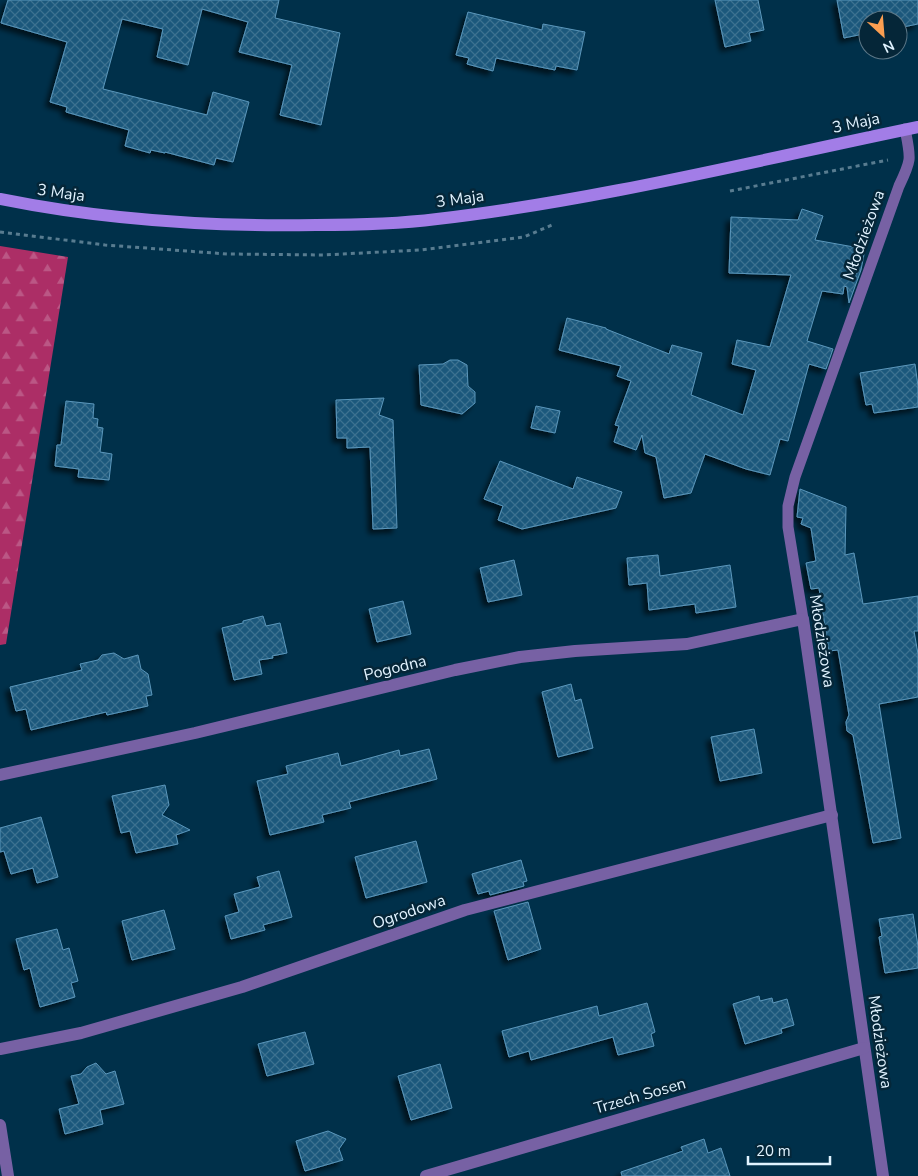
<svg xmlns="http://www.w3.org/2000/svg" width="918" height="1176" viewBox="0 0 918 1176" font-family="'Nunito Sans',sans-serif">
<style>
.forest{fill:url(#forest-firs)}
.building{fill:url(#building-cross-hatch);stroke:#5b97bc;filter:url(#shadow)}
.lines{fill:none;stroke-linecap:round;stroke-linejoin:round}
.path{stroke:#587c90;stroke-width:3;stroke-dasharray:4 4;stroke-linecap:butt}
.lane{stroke:#7761a4;stroke-width:11}
.street{stroke:#7761a4;stroke-width:12}
.secondary{stroke:#a27de7;stroke-width:12}
.labels{text-anchor:middle;dominant-baseline:central;stroke-width:5;stroke-linejoin:round;paint-order:stroke}
.street-label{font-size:16px;fill:#e1f3ff;stroke:#052638}
</style>
<defs>
<pattern id="forest-firs" width="22" height="20" patternUnits="userSpaceOnUse" patternTransform="scale(1.25)"><rect width="22" height="20" fill="#ac2e66"/><path d="M5 1l3.5 6h-7zM16 11l3.5 6h-7z" fill="#bb5785"/></pattern>
<pattern id="building-cross-hatch" width="8" height="8" patternUnits="userSpaceOnUse" patternTransform="scale(1.25)"><rect width="8" height="8" fill="#1b597c"/><path d="M0 0l8 8M0 8l8-8" fill="none" stroke="#3c7190"/></pattern>
<filter id="shadow"><feDropShadow dx="-4.5" dy="4.5" stdDeviation="2.5" flood-color="#0009"/></filter>
</defs>
<rect width="100%" height="100%" fill="#00304a"/>
<path class="forest" d="M0 246 68 257 6 644 0 645Z"/>
<g class="building">
<path d="M8 0H279L275 18 340 33 321 125 280 115 292 65 239 52 248 22 202 9 188 65 157 57 163 29 122 19 103 89 207 115 213 92 249 102 233 162 216 158 214 165 165 152V153L151 150 150 153 125 146 129 130 66 112 67 107 50 102 67 42 1 23Z"/>
<path d="M715 0H758L764 30 749 33 751 41 725 47Z"/>
<path d="M837 0H918V24L898 28V20H868V33L844 38Z"/>
<path d="M468 12 542 30 543 24 585 32 577 70 556 66 555 70 496 58 493 71 467 64 469 58 456 55Z"/>
<path d="M802 209 823 216 815 240 865 249 861 270 849 303 847 287 844 286 843 294 822 291 807 341 833 349 826 369 809 364 788 441 780 439 770 475 746 469 705 454 691 493 664 498 656 457 645 453 642 435 636 450 614 442 619 426 615 425 631 381 617 376 621 366 559 350 567 318 606 328V329L669 354 672 345 702 353 691 395 743 415 756 370 732 364 737 340 770 347 791 275 729 273 731 217 798 220Z"/>
<path d="M450 360H458L467 365 468 386 475 392V403L462 414 421 405 419 365 443 364Z"/>
<path d="M915 364 918 386V407L874 413 872 404 866 405 860 373Z"/>
<path d="M384 398 379 415 393 420 397 528 373 529 370 447 347 448V438H337L336 400Z"/>
<path d="M66 401 94 404 93 418 98 419 97 427 103 428 100 452 112 454 109 480 78 477 79 469 55 466 57 445H61Z"/>
<path d="M536 406 560 411 555 433 531 428Z"/>
<path d="M500 461 573 489 577 477 622 492 616 508 522 529 498 520 503 506 484 499Z"/>
<path d="M800 489 846 507 845 555 854 553 863 604 918 596V631H914L918 654V697L879 704 901 838 873 843 853 735 847 731 846 722 849 715 838 650 829 651 819 588 811 589 806 563 816 561 811 528 801 524 803 518 797 517Z"/>
<path d="M658 555 660 576 730 565 736 607 696 613 695 604 649 610 647 583 629 585 627 558Z"/>
<path d="M514 560 522 595 488 602 480 568Z"/>
<path d="M403 601 411 634 377 642 369 609Z"/>
<path d="M263 616 266 626 280 623 287 653 272 656 273 658 259 660 262 674 234 680 222 628 243 623V621Z"/>
<path d="M114 653 124 659 138 655 141 669 148 674 152 695 146 696 148 706 107 715 106 712 31 730 26 709 16 711 10 687 82 670 80 664 98 660 102 655Z"/>
<path d="M571 684 575 701 581 699 593 748 558 757 542 692Z"/>
<path d="M754 729 762 773 720 781 711 737Z"/>
<path d="M429 749 437 779 349 802 351 808 322 815 324 822 270 835 257 781 288 774 286 766 338 753 341 766 399 750 400 756Z"/>
<path d="M165 785 169 805 162 815 190 830 176 835 178 844 136 853 130 831 121 833 112 796Z"/>
<path d="M41 817 58 877 37 883 33 868 11 874 4 851 0 852V828Z"/>
<path d="M416 841 427 882 366 898 355 857Z"/>
<path d="M521 860 527 881 523 882 524 886 490 895 489 891 478 894 472 874Z"/>
<path d="M279 871 292 917 263 925 265 930 231 939 225 916 239 912 234 894 260 887 257 877Z"/>
<path d="M528 902 541 949 508 960 494 911Z"/>
<path d="M164 910 175 949 132 960 122 921Z"/>
<path d="M913 914 918 946V968L885 973 879 937 882 936 879 919Z"/>
<path d="M57 929 63 950 69 948 78 981 71 983 75 997 40 1007 30 968 24 970 16 939Z"/>
<path d="M759 996 760 1001 772 998 773 1003 787 999 794 1025 781 1029 782 1033 745 1044 733 1004Z"/>
<path d="M647 1003 655 1032 651 1034 654 1046 618 1055 613 1037 531 1060 529 1051 509 1057 502 1031 597 1006 599 1016Z"/>
<path d="M305 1032 314 1064 267 1076 258 1044Z"/>
<path d="M96 1063 106 1074 115 1071 124 1104 100 1110 103 1124 65 1134 59 1109 79 1104 71 1076 81 1074 87 1067Z"/>
<path d="M440 1064 452 1108 411 1120 398 1076Z"/>
<path d="M328 1131 346 1139 339 1149 343 1160 305 1171 296 1141Z"/>
<path d="M704 1139 708 1153 721 1148 730 1176H622L621 1172 683 1151 681 1147Z"/>
</g>
<g class="lines">
<g class="path">
<path d="M730 191 888 160"/>
<path d="M0 232 105 245 227 254 323 255 420 250 524 237 552 225"/>
</g>
<path class="lane" d="M803 619 788 527V506L795 477 899 186C912 159 911 159 905 129"/>
<g class="street">
<path d="M0 775 195 733 455 670 520 657 575 651 687 644 803 619 883 1176"/>
<path d="M0 1049 81 1033 242 987 465 910 832 815"/>
<path d="M0 1125 8 1176"/>
<path d="M426 1176 864 1048"/>
</g>
<path class="secondary" d="M0 199C104 220 210 227 316 225 356 225 397 224 437 219 599 200 758 160 918 127"/>
</g>
<g class="labels">
<g class="street-label">
<text transform="translate(856 123) rotate(-12)">3 Maja</text>
<text transform="translate(61 193) rotate(8)">3 Maja</text>
<text transform="translate(460 199) rotate(-8)">3 Maja</text>
<text transform="translate(864 235) rotate(-70)">Młodzieżowa</text>
<text transform="translate(822 641) rotate(81)">Młodzieżowa</text>
<text transform="translate(395 668) rotate(-14)">Pogodna</text>
<text transform="translate(409 912) rotate(-19)">Ogrodowa</text>
<text transform="translate(880 1042) rotate(82)">Młodzieżowa</text>
<text transform="translate(640 1096) rotate(-16)">Trzech Sosen</text>
</g>
</g>
<g transform="translate(883 35) rotate(154)"><circle r="24" fill="#052638" stroke="#5d7888"/>
<path d="M0-4L9 19L0 12L-9 19Z" fill="#fb9e51"/>
<text y="-8" font-size="14" font-weight="bold" text-anchor="middle" fill="#e1f3ff">N</text>
</g>
<path d="M748 1156v8h82v-8" fill="none" stroke="#e1f3ff" stroke-width="2.5"/>
<text x="756" y="1156" font-size="15" fill="#e1f3ff" stroke="#052638" stroke-width="4" paint-order="stroke">20 m</text>
</svg>
